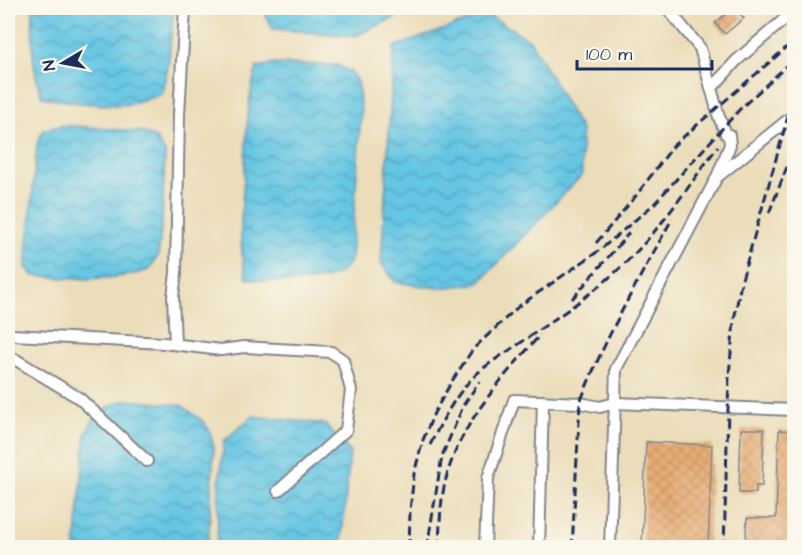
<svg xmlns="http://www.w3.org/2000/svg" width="802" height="555" viewBox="0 0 802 555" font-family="'Architects Daughter',sans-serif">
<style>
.water{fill:url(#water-waves);stroke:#407aa0;stroke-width:1.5}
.building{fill:url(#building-cross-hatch)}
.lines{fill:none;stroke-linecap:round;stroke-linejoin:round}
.minor-casing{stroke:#83868c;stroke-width:14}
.minor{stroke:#fff;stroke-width:10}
.rail{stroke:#1b2f5e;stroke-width:3;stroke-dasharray:9 4.5;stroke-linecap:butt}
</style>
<defs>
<pattern id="water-waves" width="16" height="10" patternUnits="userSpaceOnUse" patternTransform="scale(1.5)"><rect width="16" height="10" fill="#65c6e3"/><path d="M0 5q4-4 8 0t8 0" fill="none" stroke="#52a1bb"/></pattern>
<pattern id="building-cross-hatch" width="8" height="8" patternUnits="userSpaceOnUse" patternTransform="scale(1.5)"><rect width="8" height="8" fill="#e8ad75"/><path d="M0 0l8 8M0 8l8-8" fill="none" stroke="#c69568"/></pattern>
</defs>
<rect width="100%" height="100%" fill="#fbf7ec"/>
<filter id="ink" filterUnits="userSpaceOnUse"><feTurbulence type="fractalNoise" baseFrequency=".0167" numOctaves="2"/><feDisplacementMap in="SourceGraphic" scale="12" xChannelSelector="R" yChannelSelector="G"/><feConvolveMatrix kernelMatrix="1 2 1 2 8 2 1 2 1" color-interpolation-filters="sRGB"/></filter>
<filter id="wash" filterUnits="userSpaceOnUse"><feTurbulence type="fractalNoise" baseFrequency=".008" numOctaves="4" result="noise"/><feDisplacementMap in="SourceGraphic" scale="24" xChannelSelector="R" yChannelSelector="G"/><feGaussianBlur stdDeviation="1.35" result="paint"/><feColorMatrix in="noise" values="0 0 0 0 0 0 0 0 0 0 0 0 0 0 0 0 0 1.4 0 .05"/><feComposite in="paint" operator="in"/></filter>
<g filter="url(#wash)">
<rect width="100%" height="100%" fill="#ebddb9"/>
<g class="water">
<path d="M33 8H174L168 67 162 94C152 97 141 103 130 104 102 107 70 102 42 97 31 68 32 38 33 8Z"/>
<path d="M265 8H416L355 36 273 29 266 17Z"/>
<path d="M487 14 530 40 581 130 582 175 479 283 439 288 395 282 381 263 394 47Z"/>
<path d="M273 64 337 65 351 72 358 84 361 112 351 260C348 264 346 268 342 271 325 286 269 282 247 279 236 243 243 200 245 163 247 131 247 98 257 67Z"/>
<path d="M65 125 142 132 156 138 165 153 162 222 158 256 149 270C109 282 75 279 34 276L26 267 37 144 43 130Z"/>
<path d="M126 400 181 405 204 422 210 432 214 448 208 547 75 548 86 434C93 415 107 406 126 400Z"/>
<path d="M252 416 325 424 350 452 341 547 217 548 219 484 224 441Z"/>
</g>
<g id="blocks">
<g class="building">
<path d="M733 8 744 18 725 34 715 23Z"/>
<path d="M741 429H764L762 486H756V493H739Z"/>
<path d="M779 430 795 431V548H745L747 518H776Z"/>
<path d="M646 442 712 445 708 548H642Z"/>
</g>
</g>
</g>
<g filter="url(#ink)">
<use href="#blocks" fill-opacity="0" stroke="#83868c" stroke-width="1.5"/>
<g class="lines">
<defs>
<g id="minor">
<path d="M667 8 700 48 719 117 726 134 729 135 730 145 717 177"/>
<path d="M711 89 736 61 794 11"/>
<path d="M8 337 13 335 164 343 221 350 244 347 331 352 343 360 351 390 346 430 278 491"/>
<path d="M175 344 173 297 176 273 179 114 185 8"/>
<path d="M8 355 79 398 147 461"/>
<path d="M485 548 488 478 514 400 580 403 600 407 615 403 794 410"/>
<path d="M539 548 543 401"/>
<path d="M610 548 616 369 717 177 794 115"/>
</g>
</defs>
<use href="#minor" class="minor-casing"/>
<use href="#minor" class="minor"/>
<g class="rail">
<path d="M769 213 794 149"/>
<path d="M596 243 635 197 674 145 794 41"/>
<path d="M572 299 629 233"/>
<path d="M430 445C444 417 459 387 485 367 495 359 507 352 519 344 553 320 590 296 621 267 659 232 687 188 718 146"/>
<path d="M409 548 410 511 414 474 423 440 434 413 452 381 473 349 519 306 600 250 654 204 740 109 794 59"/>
<path d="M427 548 442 456 464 404 480 381"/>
<path d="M439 548C440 523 440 499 447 475 462 421 504 376 540 335"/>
<path d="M572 548 580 403C604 339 639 279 672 219"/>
<path d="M724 548 729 375 734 320 741 283 794 95"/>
</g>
</g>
</g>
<rect width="802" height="555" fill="none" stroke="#fbf7ec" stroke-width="30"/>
<g transform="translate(63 63) rotate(260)" stroke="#fbf7ec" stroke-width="4.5" paint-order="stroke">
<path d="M0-4.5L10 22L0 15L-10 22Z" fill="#1b2f5e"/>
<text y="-9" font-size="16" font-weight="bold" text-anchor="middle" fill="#1b2f5e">N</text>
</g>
<path d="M577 60v9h135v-9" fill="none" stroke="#1b2f5e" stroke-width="3"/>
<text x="586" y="60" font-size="18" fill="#1b2f5e" stroke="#fbf7ec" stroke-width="4.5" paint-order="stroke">100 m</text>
</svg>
